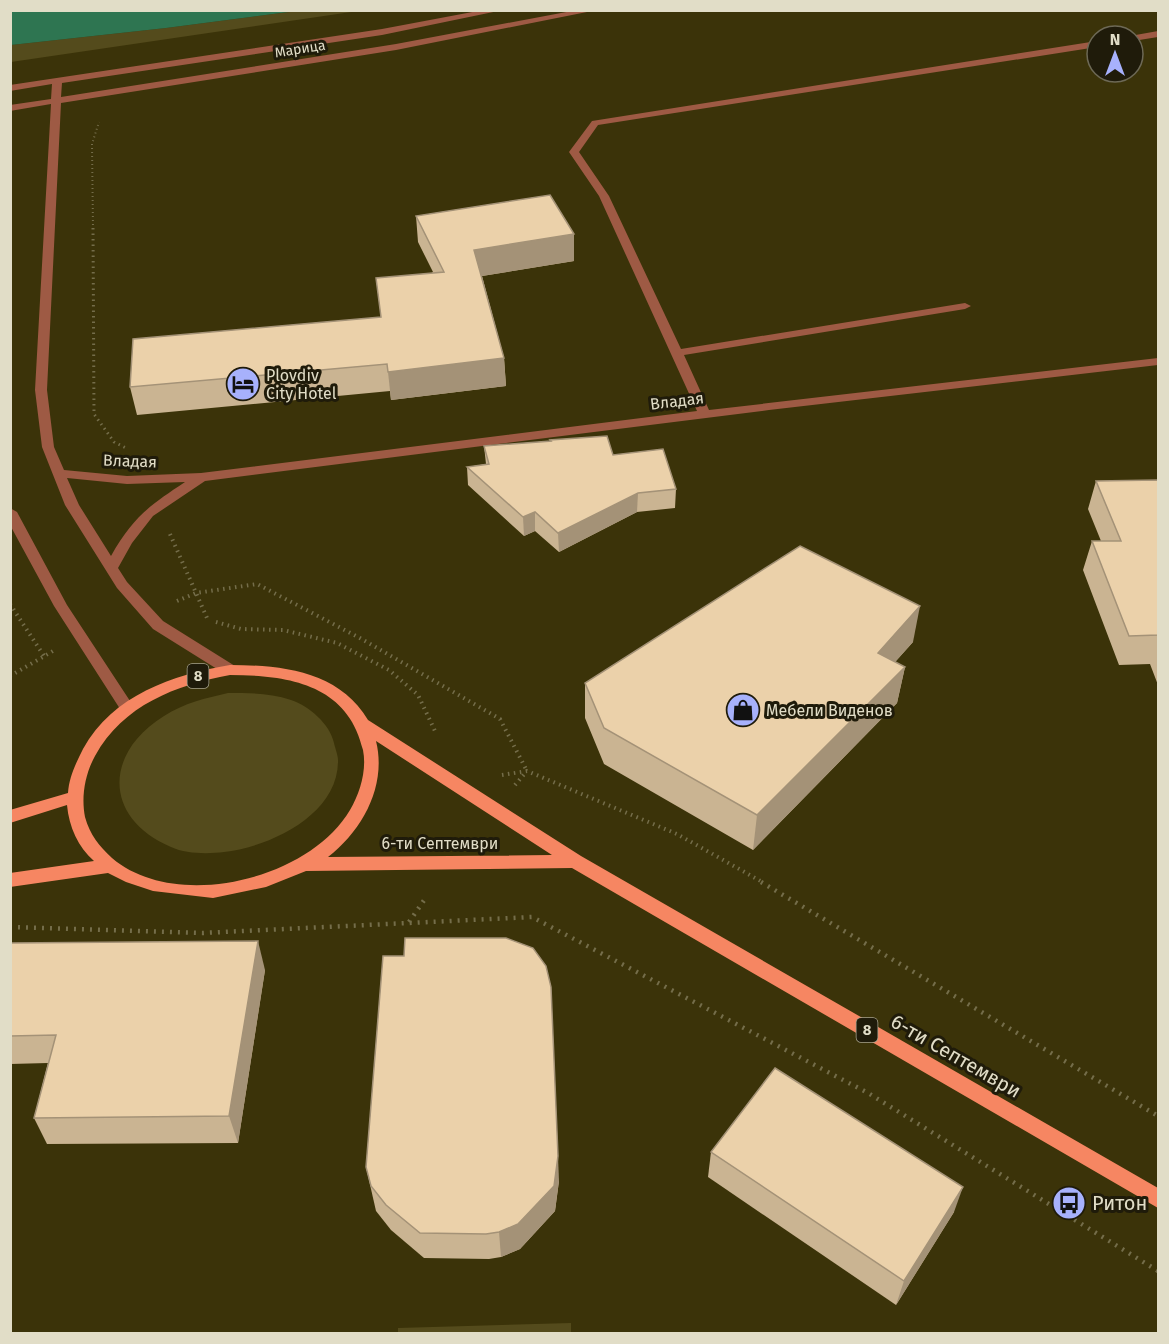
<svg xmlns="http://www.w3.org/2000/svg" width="1169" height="1344" viewBox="0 0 1169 1344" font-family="'Fira Sans',sans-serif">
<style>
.green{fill:#544b1c}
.water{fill:#2e7551}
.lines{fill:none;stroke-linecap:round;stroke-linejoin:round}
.path-far3{stroke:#746d4a;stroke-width:2;stroke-dasharray:1 3;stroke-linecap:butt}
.path-far2{stroke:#746d4a;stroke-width:3;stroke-dasharray:1.5 4;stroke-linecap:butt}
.path-far1{stroke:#746d4a;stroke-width:4;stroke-dasharray:1.5 4.5;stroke-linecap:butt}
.path{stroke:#746d4a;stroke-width:4.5;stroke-dasharray:2 6;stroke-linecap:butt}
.minor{fill:#9e5a44;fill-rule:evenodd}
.major{fill:#f68662;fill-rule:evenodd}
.wall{fill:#cab492}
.shaded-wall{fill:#a49277}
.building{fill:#ebd1aa;stroke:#a49277;stroke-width:1.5}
.labels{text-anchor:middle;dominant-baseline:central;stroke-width:6;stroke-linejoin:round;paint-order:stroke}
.far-street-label{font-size:14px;fill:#e1ddc7;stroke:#1f1b0a}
.shield{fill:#1f1b0a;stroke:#a7a38e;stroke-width:1.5}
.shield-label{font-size:15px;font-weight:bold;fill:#e1ddc7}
.poi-label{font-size:16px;fill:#e1ddc7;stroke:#1f1b0a;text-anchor:start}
.street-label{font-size:16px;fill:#e1ddc7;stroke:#1f1b0a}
.near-street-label{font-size:20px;fill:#e1ddc7;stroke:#1f1b0a}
.near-poi-label{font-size:20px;fill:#e1ddc7;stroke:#1f1b0a;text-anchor:start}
</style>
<rect width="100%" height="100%" fill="#3b3309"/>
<g class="green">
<path d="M296 11H358L11 62V45L166 28Z"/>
<path d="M228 693C249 693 270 693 291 700 309 706 330 724 334 743 335 748 338 755 338 760 339 815 269 847 224 852 208 854 186 854 171 847 103 818 104 753 164 716 184 703 206 698 228 693Z"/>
<path d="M571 1323V1333H398V1328Z"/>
</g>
<path class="water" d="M10 11 11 10 296 11 166 28 11 45Z"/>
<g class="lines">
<path class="path-far3" d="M93 229 92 144 99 122"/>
<path class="path-far2" d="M93 228 94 414 114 442 128 449"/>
<g class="path-far1">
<path d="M170 534 207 618"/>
<path d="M177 601 196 593 257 584 358 637 500 719 527 771"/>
<path d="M10 604 44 656"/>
<path d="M216 622 241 629 283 630 337 643 389 670 418 695 435 731"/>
<path d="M10 676 53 651"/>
<path d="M502 775 527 771 677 834 764 883"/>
<path d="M515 785 526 772"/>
</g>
<g class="path">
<path d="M761 882 1158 1116"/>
<path d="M409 922 427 896"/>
<path d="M10 927 202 933 532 917 868 1093 1158 1271"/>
</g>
<g class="minor">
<path d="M483 10H503L382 35 62 83 61 97 396 44 577 10H597L396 50 61 103 47 390 54 447 64 470 127 476 201 473 697 411 599 196 569 152 592 121 1097 41V47L598 125 579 152 609 196 681 349 965 303 971 306 965 309 684 355 709 410 1158 358V365L769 410 205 481 153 516 132 543 118 568 127 582 163 621 235 666 237 670 235 674H225L153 629 117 588 65 505 42 447 35 390 51 104 10 111V105L51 99 52 84 10 91V85L382 29ZM67 478 127 484 185 482C149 506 133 517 111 556L79 505Z"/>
<path d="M1158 31V37L1133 41V36H1130Z"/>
<path d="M10 508 17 512 67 605 132 704 135 708 132 712H122L54 606 10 525Z"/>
</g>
<path class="major" d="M230 665C282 665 339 671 368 720L581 856 1158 1188V1208L572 868 306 871 266 887 213 898 153 891 126 882 108 873 10 887V873L94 861C78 847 69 827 67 805L10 823V810L68 793C69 777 76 763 83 749 113 695 172 675 230 665ZM230 675C288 675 348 684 363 750 367 770 360 793 350 810 309 880 175 912 112 858 99 846 90 835 85 817 81 797 85 774 95 756 123 705 176 685 230 675ZM376 741 552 855 328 857C363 830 387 785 376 741Z"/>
</g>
<g class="wall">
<path d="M416 216 574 234V261L482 276 504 358 506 386 391 400 390 391 137 415 130 387 380 317 433 272 418 242Z"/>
<path d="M484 446 613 455 676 489 675 508 637 512 559 552 535 531 524 536 468 485 467 467 486 464Z"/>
<path d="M1158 480V685L1150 664 1119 665 1083 570 1092 541H1101L1088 509 1096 481Z"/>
<path d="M913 642 895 662 905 667 897 703 753 850 604 764 585 718V683Z"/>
<path d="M10 943 265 970 238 1143 47 1144 34 1118 48 1063 10 1064Z"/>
<path d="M711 1152 954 1212 896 1305 708 1177Z"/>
<path d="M366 1167 559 1181 555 1211 520 1249 501 1257 489 1259 424 1258 391 1230 376 1211Z"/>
</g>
<g class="shaded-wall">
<path d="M574 234V261L476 277 474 250Z"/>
<path d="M504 358 506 386 391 400 388 372Z"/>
<path d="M638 493 637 512 559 552 558 533Z"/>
<path d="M535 512V531L524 536 523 517Z"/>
<path d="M920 606 913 642 871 689 878 653Z"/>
<path d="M905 667 897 703 753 850 757 815Z"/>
<path d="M258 941 265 970 238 1143 229 1116Z"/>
<path d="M558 1156 559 1181 555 1211 520 1249 501 1257 499 1232Z"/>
<path d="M963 1187 954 1212 896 1305 904 1281Z"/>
</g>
<g class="building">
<path d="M550 195 574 234 474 250 504 358 388 372 387 364 130 387 133 339 381 317 376 278 444 272 416 216Z"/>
<path d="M607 436 613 455 663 449 676 489 638 493 558 533 535 512 523 517 467 467 489 464 484 446 551 441 550 440Z"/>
<path d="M1158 480V635L1129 636 1092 541H1121L1096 481Z"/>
<path d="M800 546 920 606 878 653 905 667 757 815 604 728 585 683Z"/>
<path d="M405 938H506L533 948 546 966 551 987 558 1156 554 1186 518 1224 499 1232 486 1234 420 1233 386 1205 371 1186 366 1167 383 956H404Z"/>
<path d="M258 941 229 1116 34 1118 56 1035 10 1036V943Z"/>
<path d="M775 1068 963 1187 904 1281 711 1152Z"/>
</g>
<defs>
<symbol id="hotel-disc" viewBox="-11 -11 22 22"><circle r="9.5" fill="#a7b1fc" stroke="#1f1b0a"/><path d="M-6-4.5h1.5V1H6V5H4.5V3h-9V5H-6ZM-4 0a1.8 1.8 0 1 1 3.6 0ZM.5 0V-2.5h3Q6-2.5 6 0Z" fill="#111"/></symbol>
<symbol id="shop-disc" viewBox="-11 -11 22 22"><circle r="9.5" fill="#a7b1fc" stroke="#1f1b0a"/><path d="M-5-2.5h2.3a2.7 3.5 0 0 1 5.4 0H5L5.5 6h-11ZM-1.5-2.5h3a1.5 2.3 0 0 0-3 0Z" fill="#111"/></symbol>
<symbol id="bus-disc" viewBox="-11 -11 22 22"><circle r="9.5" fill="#a7b1fc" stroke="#1f1b0a"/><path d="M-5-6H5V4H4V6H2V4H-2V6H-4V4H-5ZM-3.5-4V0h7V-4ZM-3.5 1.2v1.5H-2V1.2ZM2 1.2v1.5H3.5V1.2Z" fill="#111"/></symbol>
</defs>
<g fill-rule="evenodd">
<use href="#hotel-disc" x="224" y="365" width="38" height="38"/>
<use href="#shop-disc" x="724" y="691" width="38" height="38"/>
<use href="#bus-disc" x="1050" y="1184" width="38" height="38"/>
</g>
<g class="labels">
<g class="far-street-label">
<text transform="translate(300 49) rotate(-9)">Марица</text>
</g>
<g class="shield">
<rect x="187.5" y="664" width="21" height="24" rx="4.5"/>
<rect x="856.5" y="1018" width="21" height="24" rx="4.5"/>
</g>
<g class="shield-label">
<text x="198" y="676">8</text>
<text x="867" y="1030">8</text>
</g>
<g class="poi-label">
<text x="266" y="375">Plovdiv<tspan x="266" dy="18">City Hotel</tspan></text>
<text x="766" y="710">Мебели Виденов</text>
</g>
<g class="street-label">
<text transform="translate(677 401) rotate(-7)">Владая</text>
<text transform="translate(130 461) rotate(2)">Владая</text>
<text x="440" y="843">6-ти Септември</text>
</g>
<g class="near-street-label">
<text transform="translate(956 1056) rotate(30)">6-ти Септември</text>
</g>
<g class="near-poi-label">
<text x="1092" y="1203">Ритон</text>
</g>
</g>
<rect width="1169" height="1344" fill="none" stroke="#e1ddc7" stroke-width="24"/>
<g transform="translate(1115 54)"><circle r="28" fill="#1f1b0a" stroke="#6d6956" stroke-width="1.5"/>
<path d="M0-4.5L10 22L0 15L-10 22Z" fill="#a7b1fc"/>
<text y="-9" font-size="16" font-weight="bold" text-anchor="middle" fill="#e1ddc7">N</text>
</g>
</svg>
